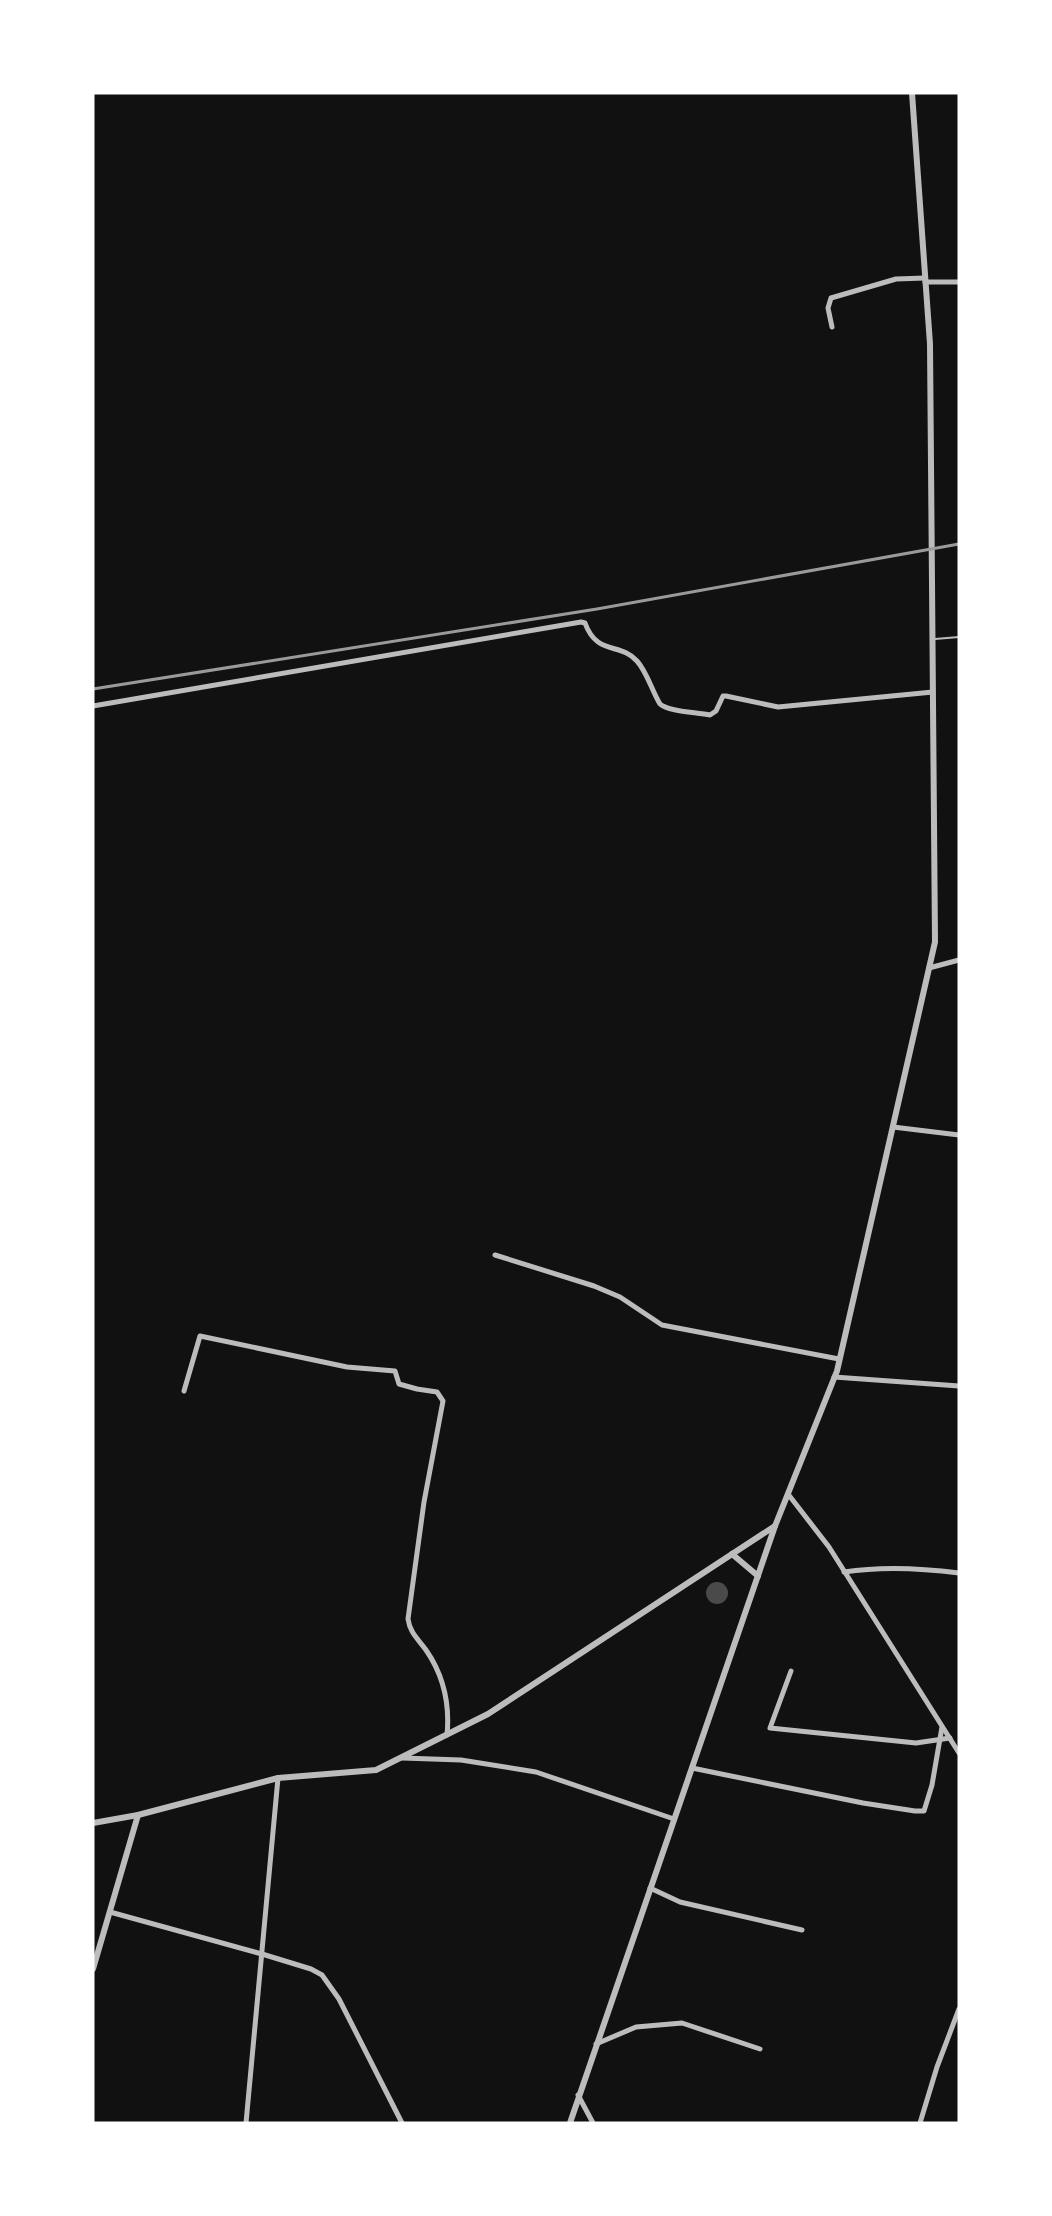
<svg xmlns="http://www.w3.org/2000/svg" width="1052" height="2216" viewBox="0 0 1052 2216" font-family="'Roboto Condensed',sans-serif">
<style>
.building{fill:#4a4a4a}
.lines{fill:none;stroke-linecap:round;stroke-linejoin:round}
.service{stroke:#bcbcbc;stroke-width:2}
.minor{stroke:#bcbcbc;stroke-width:5}
.tertiary{stroke:#bcbcbc;stroke-width:6}
.rail{stroke:#9a9a9a;stroke-width:3}
</style>
<rect width="100%" height="100%" fill="#111"/>
<circle class="building" cx="717" cy="1593" r="11"/>
<g class="lines">
<path class="service" d="M935 639 959 637"/>
<g class="minor">
<path d="M925 282H959"/>
<path d="M832 327 828 308 831 298 896 279 925 278"/>
<path d="M93 706 581 622 585 623C597 656 620 642 637 661 647 672 652 691 660 704 669 712 697 712 710 715L716 711 723 696H726L778 707 933 692"/>
<path d="M929 968 959 960"/>
<path d="M893 1127 959 1135"/>
<path d="M495 1255 594 1286 620 1297 662 1325 839 1359"/>
<path d="M834 1377 959 1386"/>
<path d="M184 1391 200 1336 347 1367 395 1371 399 1384 417 1389 437 1392 443 1401 424 1502 408 1619C410 1633 418 1639 426 1650 444 1676 450 1704 447 1735"/>
<path d="M788 1494 829 1547 959 1753"/>
<path d="M844 1572C882 1566 921 1568 959 1573"/>
<path d="M791 1671 770 1728 916 1743 950 1738"/>
<path d="M402 1758 461 1760 536 1772 674 1819"/>
<path d="M692 1768 863 1803 915 1811H924L932 1785 942 1727"/>
<path d="M650 1888 680 1902 802 1930"/>
<path d="M110 1912 262 1954 311 1969 322 1975 339 1999 402 2123"/>
<path d="M596 2044 636 2027 682 2023 760 2049"/>
<path d="M578 2095 593 2123"/>
<path d="M246 2123 278 1778"/>
<path d="M920 2123 937 2067 959 2009"/>
</g>
<g class="tertiary">
<path d="M732 1554 758 1576"/>
<path d="M93 1823 138 1815 278 1778 376 1770 488 1714 775 1526"/>
<path d="M93 1969 138 1815"/>
<path d="M570 2123 775 1526 837 1371 935 942 930 344 912 93"/>
</g>
<path class="rail" d="M93 689 597 609 959 544"/>
</g>
<rect width="1052" height="2216" fill="none" stroke="#ffffff" stroke-width="189"/>
</svg>
